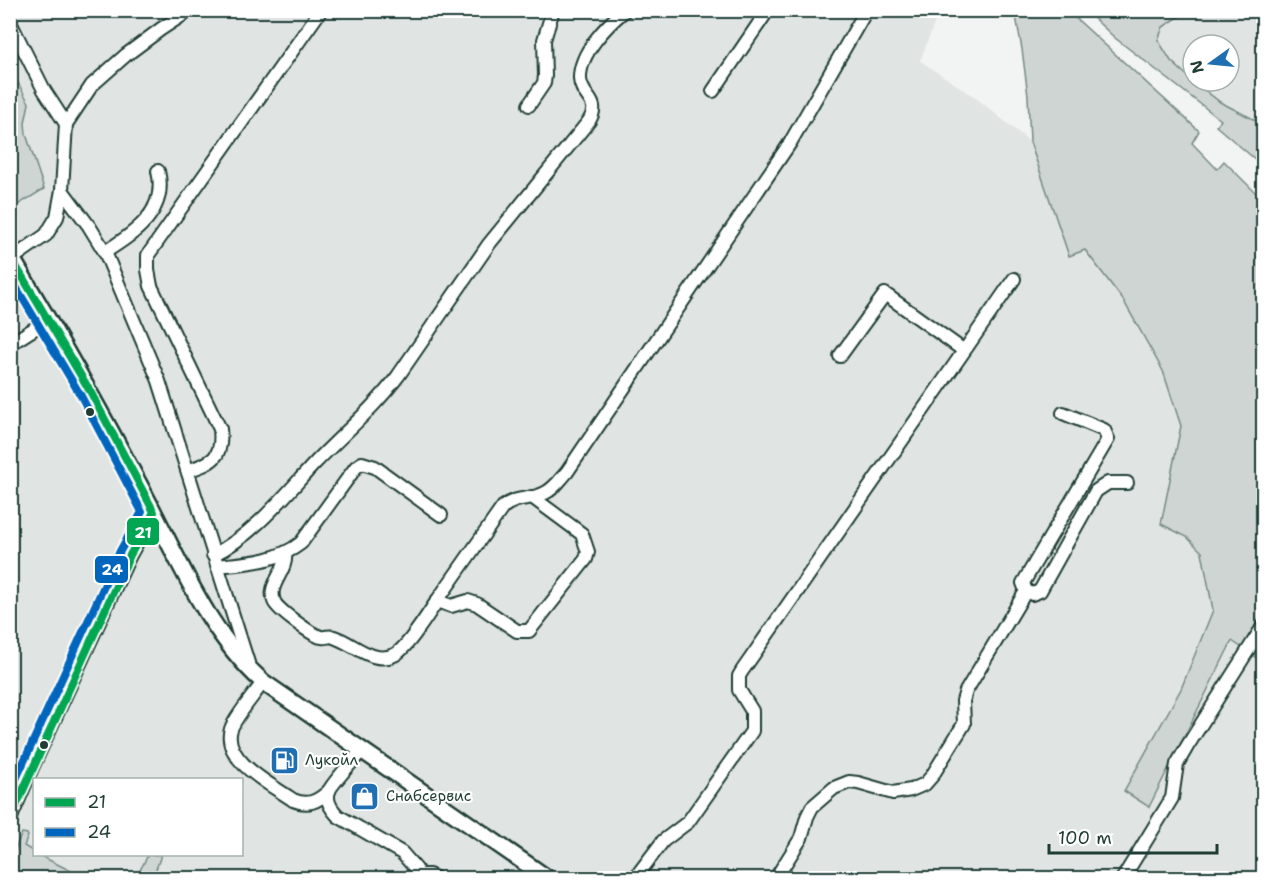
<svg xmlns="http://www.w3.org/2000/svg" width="1274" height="889" viewBox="0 0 1274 889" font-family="'Shantell Sans',sans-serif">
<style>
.built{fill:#e0e4e3;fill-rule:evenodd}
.green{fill:#ced5d3;stroke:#768984;stroke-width:1.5}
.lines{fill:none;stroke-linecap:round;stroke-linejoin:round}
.minor-casing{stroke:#1f3d34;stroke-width:16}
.major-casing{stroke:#1f3d34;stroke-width:20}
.minor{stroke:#fff;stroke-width:12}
.major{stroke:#fff;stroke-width:15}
.bus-1-casing{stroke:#fff;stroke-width:12}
.bus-2-casing{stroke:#fff;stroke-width:12}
.bus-1{stroke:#00a651;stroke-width:8}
.bus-2{stroke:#0065bd;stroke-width:8}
.bus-dot{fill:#1f3d34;stroke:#fff;stroke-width:2}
.labels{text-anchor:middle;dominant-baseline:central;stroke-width:4.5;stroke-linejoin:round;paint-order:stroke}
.poi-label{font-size:15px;fill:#1f3d34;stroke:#fff;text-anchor:start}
.line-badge{stroke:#fff;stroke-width:2}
.badge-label{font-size:16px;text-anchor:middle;font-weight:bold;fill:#fff}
</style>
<rect width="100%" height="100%" fill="#f2f3f3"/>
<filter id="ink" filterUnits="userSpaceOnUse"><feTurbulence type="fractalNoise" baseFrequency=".0167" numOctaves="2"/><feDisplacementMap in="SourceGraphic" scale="12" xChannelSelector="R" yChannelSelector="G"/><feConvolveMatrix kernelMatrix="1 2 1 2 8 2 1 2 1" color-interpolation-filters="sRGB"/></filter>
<g filter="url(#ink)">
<g class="built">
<path d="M11 11H939L920 61 975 97 1030 142 1069 255 1085 249 1123 300 1163 371 1181 426 1162 523 1187 537 1202 552 1214 610 1181 689 1149 807 1232 641 1257 657 1263 650V878H11L10 209 44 189 26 134 25 123 29 103 11 68ZM34 780H242V854H34Z"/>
<path d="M1188 11H1263V124L1220 102 1195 81H1229V45H1193V80L1171 61 1158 40 1163 27Z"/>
</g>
<g class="green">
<path d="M1015 11H1068L1199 131 1192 143 1217 169 1224 161 1263 200V650L1257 658 1232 641 1149 807 1124 791 1181 689 1213 610 1202 552 1187 537 1161 524 1181 426 1163 371 1123 300 1085 250 1069 256 1030 142 1028 96 1022 49Z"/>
<path d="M1086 11H1188L1163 27 1158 40 1171 61 1193 81 1220 102 1263 124V166L1216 126 1221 120 1115 38Z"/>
<path d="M10 68 29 103 25 123 26 134 44 189 11 209Z"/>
<path d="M22 833 27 834 28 836 24 846 34 852V854L39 855 85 878H11V859Z"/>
<path d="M148 855H161L153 878H136Z"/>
</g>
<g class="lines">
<defs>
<g id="minor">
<path d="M10 22 44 90 66 124"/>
<path d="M713 91 768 10"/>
<path d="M529 105 544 83 545 76 544 40 553 10"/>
<path d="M62 190 89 226 105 252 159 381 249 666"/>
<path d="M105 252C135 233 168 211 158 171"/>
<path d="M13 258 46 235 57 217 62 190 66 124 92 85 126 55 161 29 190 10"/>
<path d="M10 344 48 320"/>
<path d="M840 356 885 294 963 350"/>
<path d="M187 471C213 462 223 458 220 429L151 286 148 270V255L321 10"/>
<path d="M285 553C288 571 267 584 274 601 276 609 312 635 321 637 326 638 330 635 334 637 353 643 373 665 394 655 406 650 429 613 437 601L451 606 468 601 477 604 517 631H529L586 559 588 552 582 534 532 497"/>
<path d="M213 555C255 534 284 496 315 463 343 434 374 408 398 376L489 244 589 121C602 100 581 98 580 79 579 53 607 25 625 10"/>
<path d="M217 566C246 563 277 562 301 543L356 467 362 463 375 467 441 515"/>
<path d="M1026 591 1023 583 1108 439 1104 430 1063 413"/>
<path d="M1026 591 1032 594 1040 591 1096 491 1108 483H1127"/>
<path d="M437 601 503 507C519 495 530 501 545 493 554 489 560 480 567 472L790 143 863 16V10"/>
<path d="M263 682C255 694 235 717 231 729 221 760 272 785 293 800 308 806 317 802 329 791"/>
<path d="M362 750C356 758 331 784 329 791 325 801 332 810 338 816L402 853 416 869 417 878"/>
<path d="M10 820 32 768 130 555 154 512"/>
<path d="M417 875H429L435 878"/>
<path d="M635 878 663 841 688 822 752 731V711L739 690V676L742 671 1014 279"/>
<path d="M776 878 801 838 807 817 812 807 834 788 849 782 858 783 893 793 911 790 925 784 932 776 964 724 963 701 966 691 1026 591"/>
<path d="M1123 878 1172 798 1177 764 1188 745 1264 625"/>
<path d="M1185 878H1186"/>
</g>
<path id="major" d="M10 255C56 332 100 410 142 490 177 555 206 631 263 682L547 878"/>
</defs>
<use href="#minor" class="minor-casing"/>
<use href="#major" class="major-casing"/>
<use href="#minor" class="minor"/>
<use href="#major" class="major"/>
<defs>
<path id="bus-1" d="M10 256 90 391 154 512 130 555 10 819"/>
<path id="bus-2" d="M10 277 81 396 142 512 120 551 10 792"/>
</defs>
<use href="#bus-1" class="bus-1-casing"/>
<use href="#bus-2" class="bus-2-casing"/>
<use href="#bus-1" class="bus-1"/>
<use href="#bus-2" class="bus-2"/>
</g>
</g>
<defs>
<symbol id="fuel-square" viewBox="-11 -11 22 22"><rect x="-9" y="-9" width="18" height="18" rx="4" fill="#1f6fb2" stroke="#fff"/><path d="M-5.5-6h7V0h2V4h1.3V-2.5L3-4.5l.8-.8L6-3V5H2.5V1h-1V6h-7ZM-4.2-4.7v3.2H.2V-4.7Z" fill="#fff"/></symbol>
<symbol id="shop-square" viewBox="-11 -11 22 22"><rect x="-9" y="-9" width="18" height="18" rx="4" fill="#1f6fb2" stroke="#fff"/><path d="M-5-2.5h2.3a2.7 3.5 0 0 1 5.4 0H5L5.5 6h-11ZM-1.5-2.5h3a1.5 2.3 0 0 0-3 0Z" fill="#fff"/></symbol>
</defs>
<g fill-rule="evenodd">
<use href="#fuel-square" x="268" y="744" width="33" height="33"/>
<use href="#shop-square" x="348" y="780" width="33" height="33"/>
</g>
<g class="bus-dot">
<circle cx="90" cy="412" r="5"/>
<circle cx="44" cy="745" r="5"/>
</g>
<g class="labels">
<g class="poi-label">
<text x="305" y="760">Лукойл</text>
<text x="386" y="796">Снабсервис</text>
</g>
</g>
<g class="line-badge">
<rect x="126" y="517" width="34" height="29" rx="6" fill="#00a651"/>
<rect x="94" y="555" width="35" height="29" rx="6" fill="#0065bd"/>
</g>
<g class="badge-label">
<text x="143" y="538">21</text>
<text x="112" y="575">24</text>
</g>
<rect width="1274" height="889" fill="none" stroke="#fff" stroke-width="36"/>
<rect x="18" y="18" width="1238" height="853" fill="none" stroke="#1f3d34" stroke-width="2" filter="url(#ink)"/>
<rect x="33" y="778" width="210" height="78" fill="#ffffff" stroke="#a5b1ae" stroke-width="1.5"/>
<rect x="45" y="798" width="30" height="9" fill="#00a651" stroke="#a5b1ae" stroke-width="1.5"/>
<text x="87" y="808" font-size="18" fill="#1f3d34">21</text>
<rect x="45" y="828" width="30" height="9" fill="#0065bd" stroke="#a5b1ae" stroke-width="1.5"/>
<text x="87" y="838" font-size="18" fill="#1f3d34">24</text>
<g transform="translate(1211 63) rotate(255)"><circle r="28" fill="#ffffff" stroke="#a5b1ae" stroke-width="1.5"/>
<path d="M0-4.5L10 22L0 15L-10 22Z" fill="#1f6fb2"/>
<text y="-9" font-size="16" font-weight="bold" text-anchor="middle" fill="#1f3d34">N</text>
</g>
<path d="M1049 844v9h168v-9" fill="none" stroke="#1f3d34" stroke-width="3"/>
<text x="1058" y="844" font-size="18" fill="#1f3d34" stroke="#ffffff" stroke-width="4.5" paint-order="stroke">100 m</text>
</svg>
